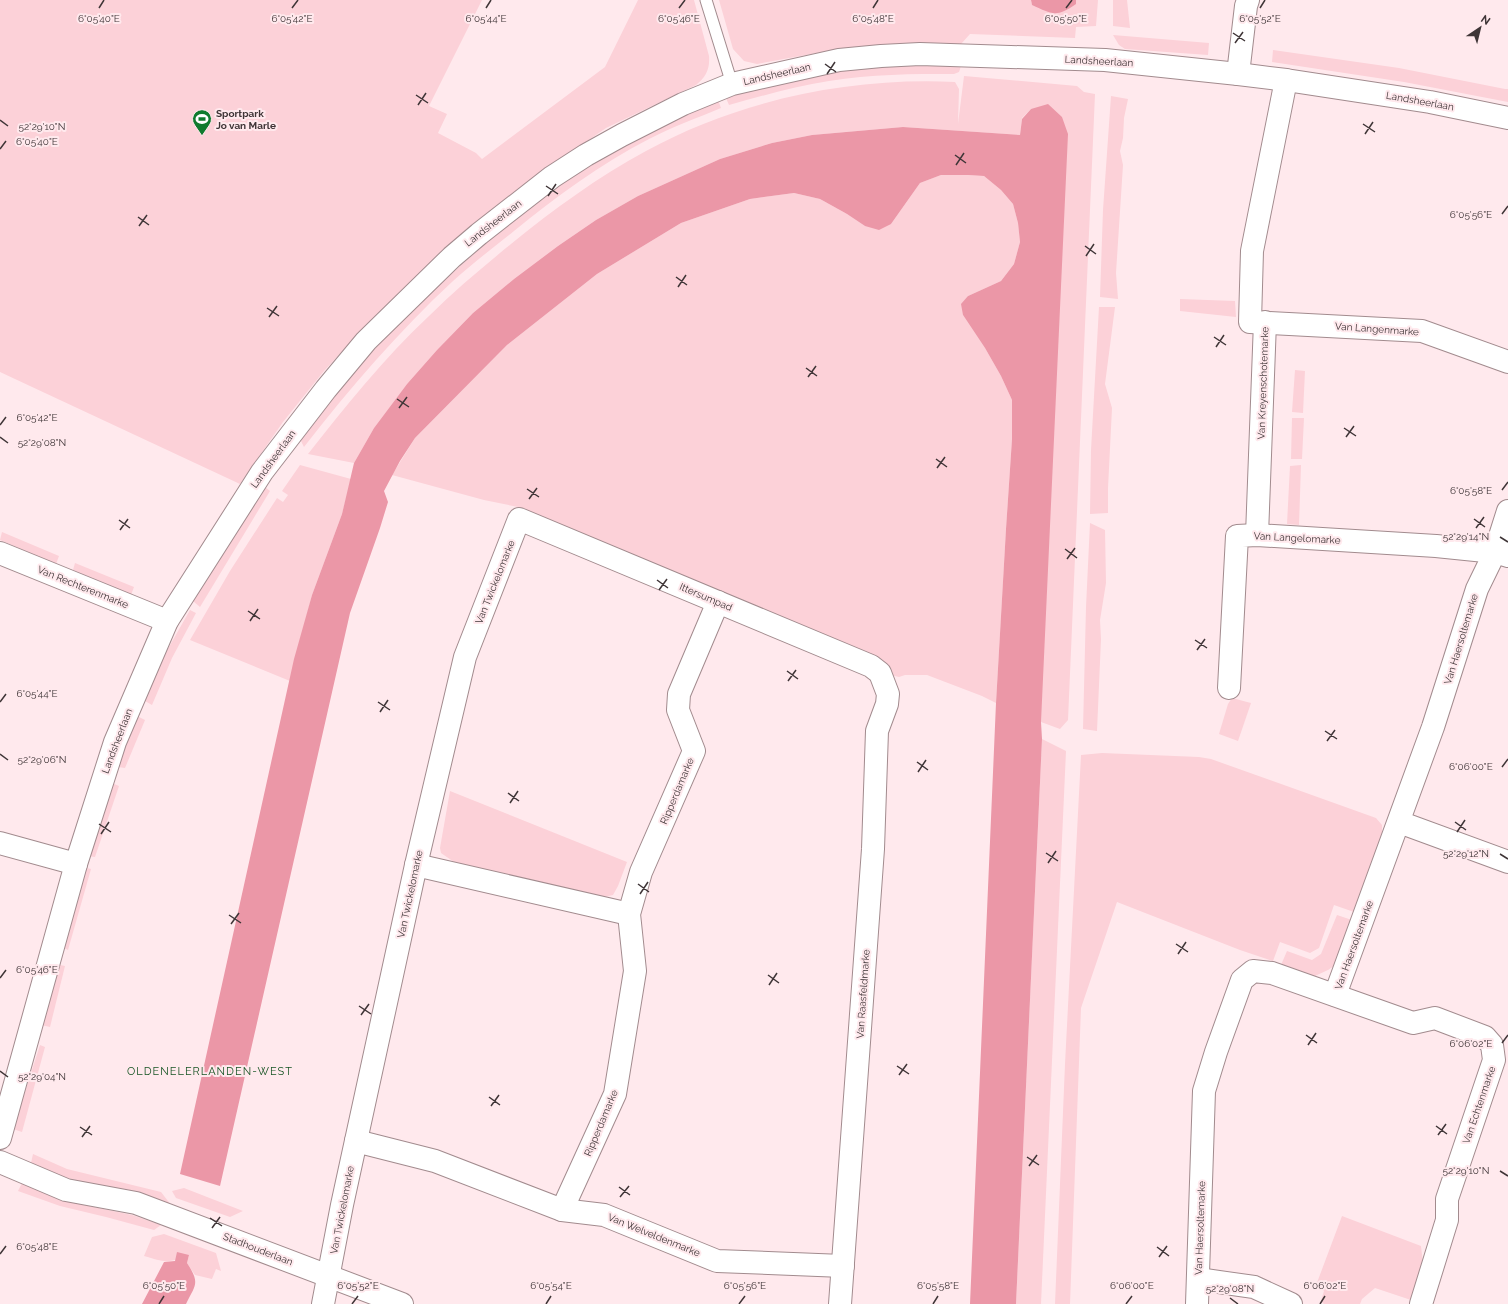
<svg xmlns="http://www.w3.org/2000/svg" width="1508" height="1304" viewBox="0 0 1508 1304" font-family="Raleway,sans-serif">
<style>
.green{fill:#fcd1d8}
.water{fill:#eb97a7}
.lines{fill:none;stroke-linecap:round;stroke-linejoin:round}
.service-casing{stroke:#a28b8e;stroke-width:13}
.minor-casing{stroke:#a28b8e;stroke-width:24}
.tertiary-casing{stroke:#a28b8e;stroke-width:24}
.service{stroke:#fff;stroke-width:11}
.minor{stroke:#fff;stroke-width:22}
.tertiary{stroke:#fff;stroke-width:22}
.ticks{fill:none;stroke:#3f3537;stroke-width:1.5}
.labels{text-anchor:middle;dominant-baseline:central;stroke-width:4;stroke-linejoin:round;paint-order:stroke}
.street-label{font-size:10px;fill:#3f3537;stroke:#ffe9ed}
.poi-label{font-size:10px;font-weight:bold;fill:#3f3537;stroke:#ffe9ed;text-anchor:start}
.neighbourhood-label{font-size:11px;letter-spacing:1px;fill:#165423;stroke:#ffe9ed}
.ticks-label{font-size:10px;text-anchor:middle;fill:#3f3537;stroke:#ffe9ed;stroke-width:4;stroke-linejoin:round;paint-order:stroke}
</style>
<rect width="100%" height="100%" fill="#ffe9ed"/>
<g class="green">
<path d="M0 0H482L429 106 447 114 438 133 476 153 482 159 605 67 638 0H694L709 56C710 69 706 77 696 85L606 128 517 190 435 258 372 319 324 371 283 422 240 484 0 372Z"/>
<path d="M719 0H1031L1032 5 1076 4V0H1098L1096 26 1076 27 1075 38 970 34 961 44 912 43 833 50 757 64 744 61 733 49Z"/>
<path d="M1113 0H1127L1130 28 1113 26Z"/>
<path d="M1113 35 1209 43 1208 55 1125 49 1119 45Z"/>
<path d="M1273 50 1399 68 1505 89H1508V102L1404 82 1272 62Z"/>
<path d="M936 64 961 66 959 72 954 74C912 74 871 74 829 81 795 86 762 96 729 105L726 98C771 82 824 71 872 67 893 65 915 65 936 64Z"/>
<path d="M964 76 1077 86 1084 92 1095 94 1068 720 1060 729 1041 722 1031 109 1022 118 1020 135 903 127 812 135 772 143 720 159 638 196 596 220 558 246 514 279 473 313 437 350 407 384 374 428 354 463 308 454C346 406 384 358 429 316 455 290 483 267 511 244 554 209 598 177 646 151 739 100 850 77 955 82L959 89 958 124Z"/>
<path d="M1111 96 1128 99 1124 118 1123 138 1120 151 1123 165 1116 273 1118 299 1100 297 1103 210Z"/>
<path d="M718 100 721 108C697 118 672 127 649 139 600 164 556 197 514 231 494 247 473 263 453 281 398 332 350 388 304 447L301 441 303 436 348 377 380 343 417 305 488 241 566 180 629 141Z"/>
<path d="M941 175H968L984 176 1001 190 1013 204 1018 223 1020 242 1014 264 1001 281 968 296 963 315 985 348 1001 376 1012 400V439L1006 529 996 703 982 696 927 675H905L899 677 890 675 518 507 484 500 392 475 415 438 507 345 597 274 681 223 750 199 794 193 820 199 847 214 865 226 891 224 920 183Z"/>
<path d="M1180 299 1235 301 1236 317 1180 311Z"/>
<path d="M1099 307H1115L1105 384 1112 408 1108 488V513L1090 514 1091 450Z"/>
<path d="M1295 370 1305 371 1303 413 1292 412Z"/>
<path d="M1292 418H1304L1302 459H1291Z"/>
<path d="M300 465 351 479 342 514 312 595 290 681 190 640 230 571 277 498 283 502 288 495 282 491Z"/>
<path d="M1301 465 1299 525 1287 524 1290 466Z"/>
<path d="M265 487 270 491 200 607 193 601Z"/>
<path d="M1090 523 1105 530 1106 583 1100 620 1101 639 1097 731 1083 729 1086 607Z"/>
<path d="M2 532 59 556 56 564 0 540Z"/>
<path d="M75 563 134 587 131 595 73 570Z"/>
<path d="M190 610 196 613 172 658 152 705 145 701 165 654Z"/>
<path d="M1232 698 1251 703 1238 741 1219 734 1228 704Z"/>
<path d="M137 716 145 720 125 768 118 767Z"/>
<path d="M1042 739 1066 751 1041 1304H1016Z"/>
<path d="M1102 753 1199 757 1211 759 1376 818 1382 825V835L1354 912 1334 905 1319 948 1310 953 1280 942 1273 961 1240 950 1117 902 1081 1008 1070 1304H1055L1065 1064 1081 755Z"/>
<path d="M112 783 119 786 95 857 86 856Z"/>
<path d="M450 791 627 862 618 886 613 895 600 898 454 862 441 853 440 848Z"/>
<path d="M83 867 91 869 68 950 60 946Z"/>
<path d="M1337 915 1352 920 1334 966 1328 970 1315 976 1309 975 1281 965 1287 951 1312 960 1321 954Z"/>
<path d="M55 964 65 966 50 1027 41 1025Z"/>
<path d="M40 1045 45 1047 22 1132 13 1129Z"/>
<path d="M33 1154 67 1169 161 1192 171 1205 130 1190 103 1187 64 1177 31 1163Z"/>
<path d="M22 1183 70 1202 132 1215 161 1225 154 1230 106 1217 60 1206 18 1191Z"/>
<path d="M184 1188 243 1211 230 1217 176 1198 172 1191Z"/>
<path d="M1342 1216 1421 1246 1423 1264 1411 1300 1375 1288 1362 1299 1360 1304H1324L1321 1301 1324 1291 1315 1288Z"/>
<path d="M164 1234 216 1253 221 1271 216 1269 212 1279 195 1275 187 1263 189 1255C168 1264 164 1262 144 1256L152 1237Z"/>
</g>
<g class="water">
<path d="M1031 0H1076V4C1056 18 1052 14 1032 5Z"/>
<path d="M1048 104 1062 117 1068 134 1041 722 1042 739 1016 1304H970L996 703 1006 529 1012 439V400L1001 376 985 348 963 315 961 304 968 296 1001 281 1014 264 1020 242 1018 223 1013 204 1001 190 984 176 968 175H941L920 183 891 224 879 230 865 226 847 214 820 199 794 193 750 199 681 223 597 274 507 345 415 438 400 461 384 491 388 502 380 528 350 613 220 1186 180 1174 294 659 312 595 342 514 354 463 374 428 407 384 437 350 473 313 514 279 558 246 596 220 638 196 720 159 772 143 812 135 903 127 1020 135 1022 119 1031 109Z"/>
<path d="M177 1252 189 1255 187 1263C200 1283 196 1284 186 1304H142L164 1262 175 1261Z"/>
</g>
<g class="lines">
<defs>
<path id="service" d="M706 0 732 84"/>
<g id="minor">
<path d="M1238 74 1246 6 1248 0"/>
<path d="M1286 80 1252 251 1250 322 1422 331 1508 362"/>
<path d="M1257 535 1265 322"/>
<path d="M0 553 167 621"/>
<path d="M1229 688 1237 536 1257 535 1436 546 1495 552 1508 556"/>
<path d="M1399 822 1508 862"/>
<path d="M0 843 76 864"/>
<path d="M416 865 629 914"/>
<path d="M1335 995 1433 727 1477 589 1495 552 1508 511"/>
<path d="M356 1141 435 1161 562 1210 604 1215 717 1261 843 1266"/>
<path d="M562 1210 615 1094 635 971 629 914 641 872 694 751 678 710 679 694 718 602"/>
<path d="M1198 1279 1254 1287 1291 1304"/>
<path d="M323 1304 342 1205 416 865 465 657 519 519 871 666 880 673 888 694 887 704 877 731 873 849 840 1304"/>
<path d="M1197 1304 1204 1091 1216 1052 1242 980 1253 971 1272 973 1413 1023 1435 1018 1485 1037 1492 1045 1494 1060 1447 1199V1220L1421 1304"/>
</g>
<g id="tertiary">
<path d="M0 1138 76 864 115 742 167 621 262 472 326 389 366 341 452 257 479 234 552 177 586 155 622 135 683 104 732 84 839 60 881 56 920 54 1105 60 1238 74 1286 80 1430 102 1508 118"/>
<path d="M0 1162 66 1190 136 1203 402 1304"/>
</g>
</defs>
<use href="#service" class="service-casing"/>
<use href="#minor" class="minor-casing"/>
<use href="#tertiary" class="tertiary-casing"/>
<use href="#service" class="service"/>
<use href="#minor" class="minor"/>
<use href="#tertiary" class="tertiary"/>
</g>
<path class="ticks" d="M99 8 104 0M292 8 298 0M486 8 491 0M679 8 685 0M873 8 878 0M1066 8 1072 0M1260 8 1265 0M1233 33 1245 41M1235 43 1243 32M825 64 836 72M827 74 835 62M416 95 428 103M418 105 426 93M0 120 8 126M1363 124 1375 132M1365 134 1373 122M0 149 6 141M955 155 966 163M956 165 964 153M546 186 558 194M548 196 556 184M1502 214 1508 206M138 217 149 225M139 226 147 215M1085 246 1096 254M1086 256 1094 244M676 277 687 285M678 287 686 275M267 308 279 316M269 317 277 306M1214 337 1226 345M1216 347 1224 335M806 368 817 376M808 377 816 366M397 399 409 407M399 408 407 397M0 425 6 417M1344 428 1356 436M0 437 8 443M1346 437 1354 426M936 459 947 467M937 468 945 457M527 489 539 497M1502 490 1508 482M529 499 537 488M1474 519 1485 527M119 520 130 528M1476 528 1484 517M120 530 128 519M1500 537 1508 542M1065 549 1077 558M1067 559 1075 548M657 580 668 588M659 590 667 579M248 611 260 619M250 621 258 609M1195 640 1207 648M1197 650 1205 639M787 671 798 679M788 681 796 670M0 702 6 694M378 702 390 710M380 712 388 700M1325 731 1337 739M1327 741 1335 730M0 754 8 760M917 762 928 770M1502 767 1508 759M918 772 926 760M508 793 519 801M510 803 518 791M1455 822 1466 830M99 824 111 832M1457 832 1465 820M101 834 109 822M1046 853 1058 861M1500 854 1508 859M1048 863 1056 851M638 884 649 892M640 894 648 882M229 915 241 923M231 924 239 913M1176 944 1188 952M1178 954 1186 942M768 975 779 983M0 978 6 970M769 985 777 973M359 1006 371 1014M361 1015 369 1004M1306 1035 1317 1043M1502 1043 1508 1035M1308 1045 1316 1033M897 1066 909 1074M0 1071 8 1077M899 1075 907 1064M489 1097 500 1105M491 1106 499 1095M1436 1126 1447 1134M80 1127 92 1135M1438 1135 1446 1124M82 1137 90 1126M1027 1157 1039 1165M1029 1166 1037 1155M1500 1171 1508 1176M619 1187 630 1195M620 1197 629 1186M210 1218 222 1226M212 1228 220 1217M1157 1247 1169 1256M0 1254 6 1246M1159 1257 1167 1246M1230 1298 1238 1304M159 1304 164 1296M352 1304 358 1296M546 1304 551 1296M739 1304 745 1296M933 1304 938 1296M1126 1304 1132 1296M1320 1304 1325 1296"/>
<defs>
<symbol id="stadium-pin" viewBox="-11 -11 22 30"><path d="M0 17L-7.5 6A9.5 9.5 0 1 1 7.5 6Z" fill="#107a2e" stroke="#ffe9ed"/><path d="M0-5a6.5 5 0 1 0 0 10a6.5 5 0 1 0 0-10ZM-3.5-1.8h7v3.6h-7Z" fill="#fff"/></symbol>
</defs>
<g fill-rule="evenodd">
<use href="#stadium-pin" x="191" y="108" width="22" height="30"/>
</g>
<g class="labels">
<g class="street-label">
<text transform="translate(1099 61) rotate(3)">Landsheerlaan</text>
<text transform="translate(777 74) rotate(-13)">Landsheerlaan</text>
<text transform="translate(1420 101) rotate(10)">Landsheerlaan</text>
<text transform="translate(493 223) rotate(-38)">Landsheerlaan</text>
<text transform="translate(1377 329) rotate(4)">Van Langenmarke</text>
<text transform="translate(1263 383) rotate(-88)">Van Kreyenschotemarke</text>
<text transform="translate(273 459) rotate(-54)">Landsheerlaan</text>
<text transform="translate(1297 538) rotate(3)">Van Langelomarke</text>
<text transform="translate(495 582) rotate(-68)">Van Twickelomarke</text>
<text transform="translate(83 587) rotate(22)">Van Rechterenmarke</text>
<text transform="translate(706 597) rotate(23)">Ittersumpad</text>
<text transform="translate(1461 639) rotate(-73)">Van Haersoltemarke</text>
<text transform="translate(117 741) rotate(-69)">Landsheerlaan</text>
<text transform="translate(677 791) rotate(-67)">Ripperdamarke</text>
<text transform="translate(410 894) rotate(-78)">Van Twickelomarke</text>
<text transform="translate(1354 945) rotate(-70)">Van Haersoltemarke</text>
<text transform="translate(863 994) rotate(-86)">Van Raasfeldmarke</text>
<text transform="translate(1479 1105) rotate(-71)">Van Echtenmarke</text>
<text transform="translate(601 1123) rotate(-67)">Ripperdamarke</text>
<text transform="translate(342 1210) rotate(-79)">Van Twickelomarke</text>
<text transform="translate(1200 1228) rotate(-88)">Van Haersoltemarke</text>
<text transform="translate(654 1235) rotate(22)">Van Welveldenmarke</text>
<text transform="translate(258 1249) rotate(21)">Stadhouderlaan</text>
</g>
<g class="poi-label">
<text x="216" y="113">Sportpark<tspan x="216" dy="12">Jo van Marle</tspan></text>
</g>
<g class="neighbourhood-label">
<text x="210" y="1071">OLDENELERLANDEN-WEST</text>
</g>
</g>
<g class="ticks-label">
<text x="99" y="22">6°05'40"E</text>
<text x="292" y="22">6°05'42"E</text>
<text x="486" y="22">6°05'44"E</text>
<text x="679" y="22">6°05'46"E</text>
<text x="873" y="22">6°05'48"E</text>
<text x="1066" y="22">6°05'50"E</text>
<text x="1260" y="22">6°05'52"E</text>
<text x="42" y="130">52°29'10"N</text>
<text x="37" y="145">6°05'40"E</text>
<text x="1471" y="218">6°05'56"E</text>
<text x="37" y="421">6°05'42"E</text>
<text x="42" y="446">52°29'08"N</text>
<text x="1471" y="494">6°05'58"E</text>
<text x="1466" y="540">52°29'14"N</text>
<text x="37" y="697">6°05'44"E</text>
<text x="42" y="763">52°29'06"N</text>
<text x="1471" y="770">6°06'00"E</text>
<text x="1466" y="857">52°29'12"N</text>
<text x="37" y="973">6°05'46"E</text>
<text x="1471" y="1047">6°06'02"E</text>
<text x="42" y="1080">52°29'04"N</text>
<text x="1466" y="1174">52°29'10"N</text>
<text x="37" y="1250">6°05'48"E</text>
<text x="164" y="1289">6°05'50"E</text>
<text x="358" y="1289">6°05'52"E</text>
<text x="551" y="1289">6°05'54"E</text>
<text x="745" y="1289">6°05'56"E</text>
<text x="938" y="1289">6°05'58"E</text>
<text x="1132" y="1289">6°06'00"E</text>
<text x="1325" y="1289">6°06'02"E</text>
<text x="1230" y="1292">52°29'08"N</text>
</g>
<g transform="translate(1480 28) rotate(35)" stroke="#ffe9ed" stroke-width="3" paint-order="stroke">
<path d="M0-3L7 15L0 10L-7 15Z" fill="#3f3537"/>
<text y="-6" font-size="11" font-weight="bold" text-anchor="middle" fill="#3f3537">N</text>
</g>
</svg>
